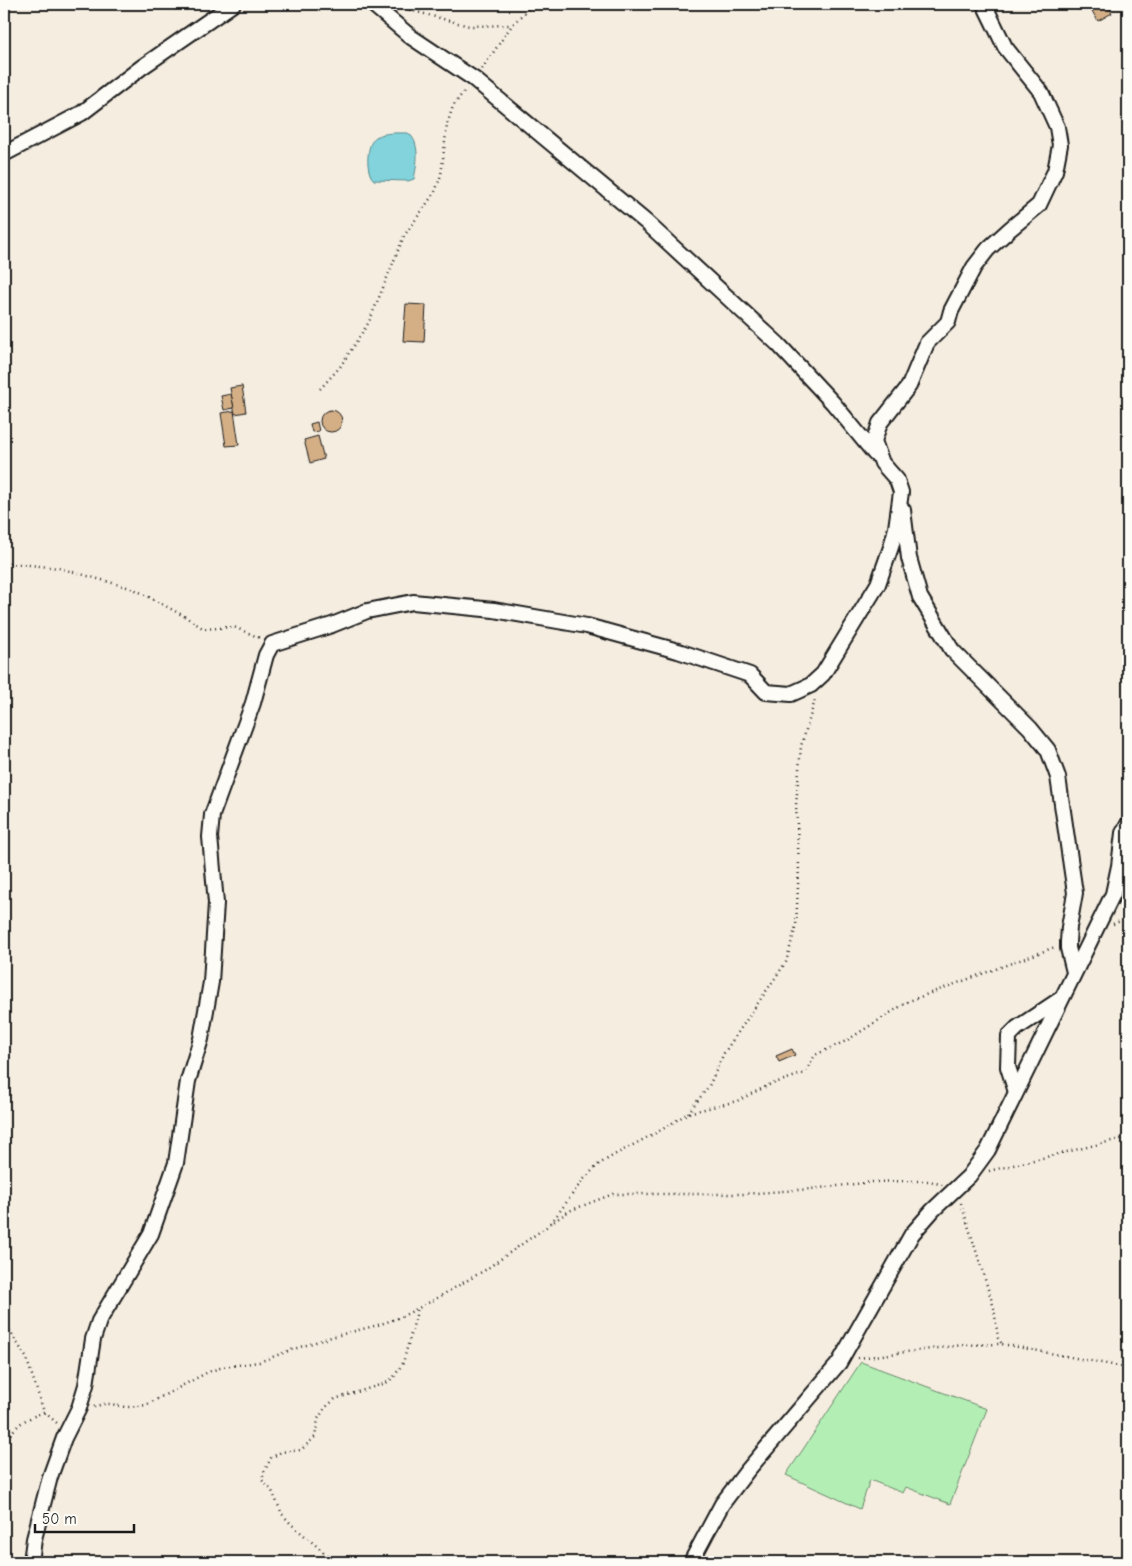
<svg xmlns="http://www.w3.org/2000/svg" width="1132" height="1566" viewBox="0 0 1132 1566" font-family="'Comic Neue',sans-serif">
<style>
.green{fill:#b3efb5;stroke:#688668}
.water{fill:#82d3db;stroke:#598a8f}
.building{fill:#d4af86;stroke:#1c1c1c}
.lines{fill:none;stroke-linecap:round;stroke-linejoin:round}
.minor-casing{stroke:#1c1c1c;stroke-width:18}
.path{stroke:#1c1c1c;stroke-width:2.5;stroke-dasharray:1 4;stroke-linecap:butt}
.minor{stroke:#fdfcf7;stroke-width:14}
</style>
<rect width="100%" height="100%" fill="#f5ede0"/>
<filter id="ink" filterUnits="userSpaceOnUse"><feTurbulence type="fractalNoise" baseFrequency=".02" numOctaves="2"/><feDisplacementMap in="SourceGraphic" scale="10" xChannelSelector="R" yChannelSelector="G"/><feConvolveMatrix kernelMatrix="1 2 1 2 8 2 1 2 1" color-interpolation-filters="sRGB"/></filter>
<g filter="url(#ink)">
<path class="green" d="M861 1362 987 1409 950 1504 906 1487 903 1493 870 1480 860 1509 786 1475Z"/>
<path class="water" d="M408 133C421 142 417 165 414 179L408 181 374 180C365 173 366 143 376 137 385 132 398 133 408 133Z"/>
<g class="building">
<path d="M1103 4H1107L1112 13 1098 21 1092 11Z"/>
<path d="M406 304 426 305 424 342 403 341Z"/>
<path d="M242 386 246 412 235 414 230 388Z"/>
<path d="M231 394 234 408 224 410 221 396Z"/>
<circle cx="331" cy="421" r="11"/>
<path d="M234 411 239 445 226 446 221 413Z"/>
<path d="M317 422 319 431 312 432 310 424Z"/>
<path d="M318 436 324 459 310 463 304 440Z"/>
<path d="M792 1049 795 1055 779 1062 776 1056Z"/>
</g>
<g class="lines">
<defs>
<g id="minor">
<path d="M372 4 411 37 474 79 646 222 778 344 833 403 875 454"/>
<path d="M4 154 82 113 142 67 233 4"/>
<path d="M903 510 909 558 920 597 952 650 1030 728 1048 750 1058 777 1075 893 1069 927 1068 942V948L1074 972"/>
<path d="M1016 1092 1008 1067 1009 1036 1017 1028 1059 1000"/>
<path d="M31 1562 34 1539 50 1477 64 1438 79 1408 86 1385 93 1339 99 1321 151 1234 176 1163 188 1081 201 1039 211 982 216 903 210 837 212 815 253 703 266 655 272 644 332 625 367 611 413 602 494 610 587 626 678 651 750 675 766 692 791 694 811 685 823 674 878 584 891 547 896 528 901 492 897 480 882 463 874 441 880 423 909 386 927 343 948 322 951 311 974 267 988 249 1010 229 1039 205 1055 171 1060 145 1057 127 1041 92 1005 47 984 4"/>
<path d="M691 1562 722 1504 747 1471 839 1363 912 1234 933 1210 969 1176 988 1150 1113 894 1119 866 1123 833 1128 824"/>
</g>
</defs>
<use href="#minor" class="minor-casing"/>
<g class="path">
<path d="M395 6 469 26 512 25"/>
<path d="M482 69 512 25 533 4"/>
<path d="M320 389 340 367 369 322 404 236 435 192 441 175 447 125 453 106 466 89"/>
<path d="M4 564 10 563 59 568 134 589 184 616 204 629 234 627 260 638"/>
<path d="M1113 924 1128 918"/>
<path d="M688 1113 709 1086 724 1053 786 962 796 926 799 866 796 805 801 746 816 697"/>
<path d="M989 1171 1128 1137"/>
<path d="M961 1203 994 1308 998 1338 1002 1344"/>
<path d="M551 1223 583 1180 599 1164 616 1154 663 1129 688 1113 737 1101 769 1085 805 1073 815 1055 846 1041 909 1001 1055 947"/>
<path d="M4 1322 26 1357 44 1412 57 1423"/>
<path d="M858 1358 963 1345 1002 1344 1128 1368"/>
<path d="M94 1407C108 1401 112 1405 125 1407 132 1407 139 1406 146 1405L208 1372 223 1367 259 1362 291 1350 328 1338 378 1325 401 1317 432 1301 485 1270 569 1211 613 1194H743L811 1189 873 1182 905 1181H930L942 1185"/>
<path d="M4 1442C19 1423 21 1421 44 1412"/>
<path d="M335 1562 291 1524 282 1514 272 1491 262 1480 264 1472 271 1458 281 1452 301 1450 315 1437 318 1419 325 1408 335 1399 386 1383 394 1377 403 1363 418 1308"/>
</g>
<use href="#minor" class="minor"/>
</g>
</g>
<rect width="1132" height="1566" fill="none" stroke="#fdfcf7" stroke-width="20"/>
<rect x="10" y="10" width="1112" height="1546" fill="none" stroke="#1c1c1c" stroke-width="2" filter="url(#ink)"/>
<path d="M35 1524v8h99v-8" fill="none" stroke="#1c1c1c" stroke-width="2.5"/>
<text x="42" y="1524" font-size="15" fill="#1c1c1c" stroke="#fdfcf7" stroke-width="4" paint-order="stroke">50 m</text>
</svg>
